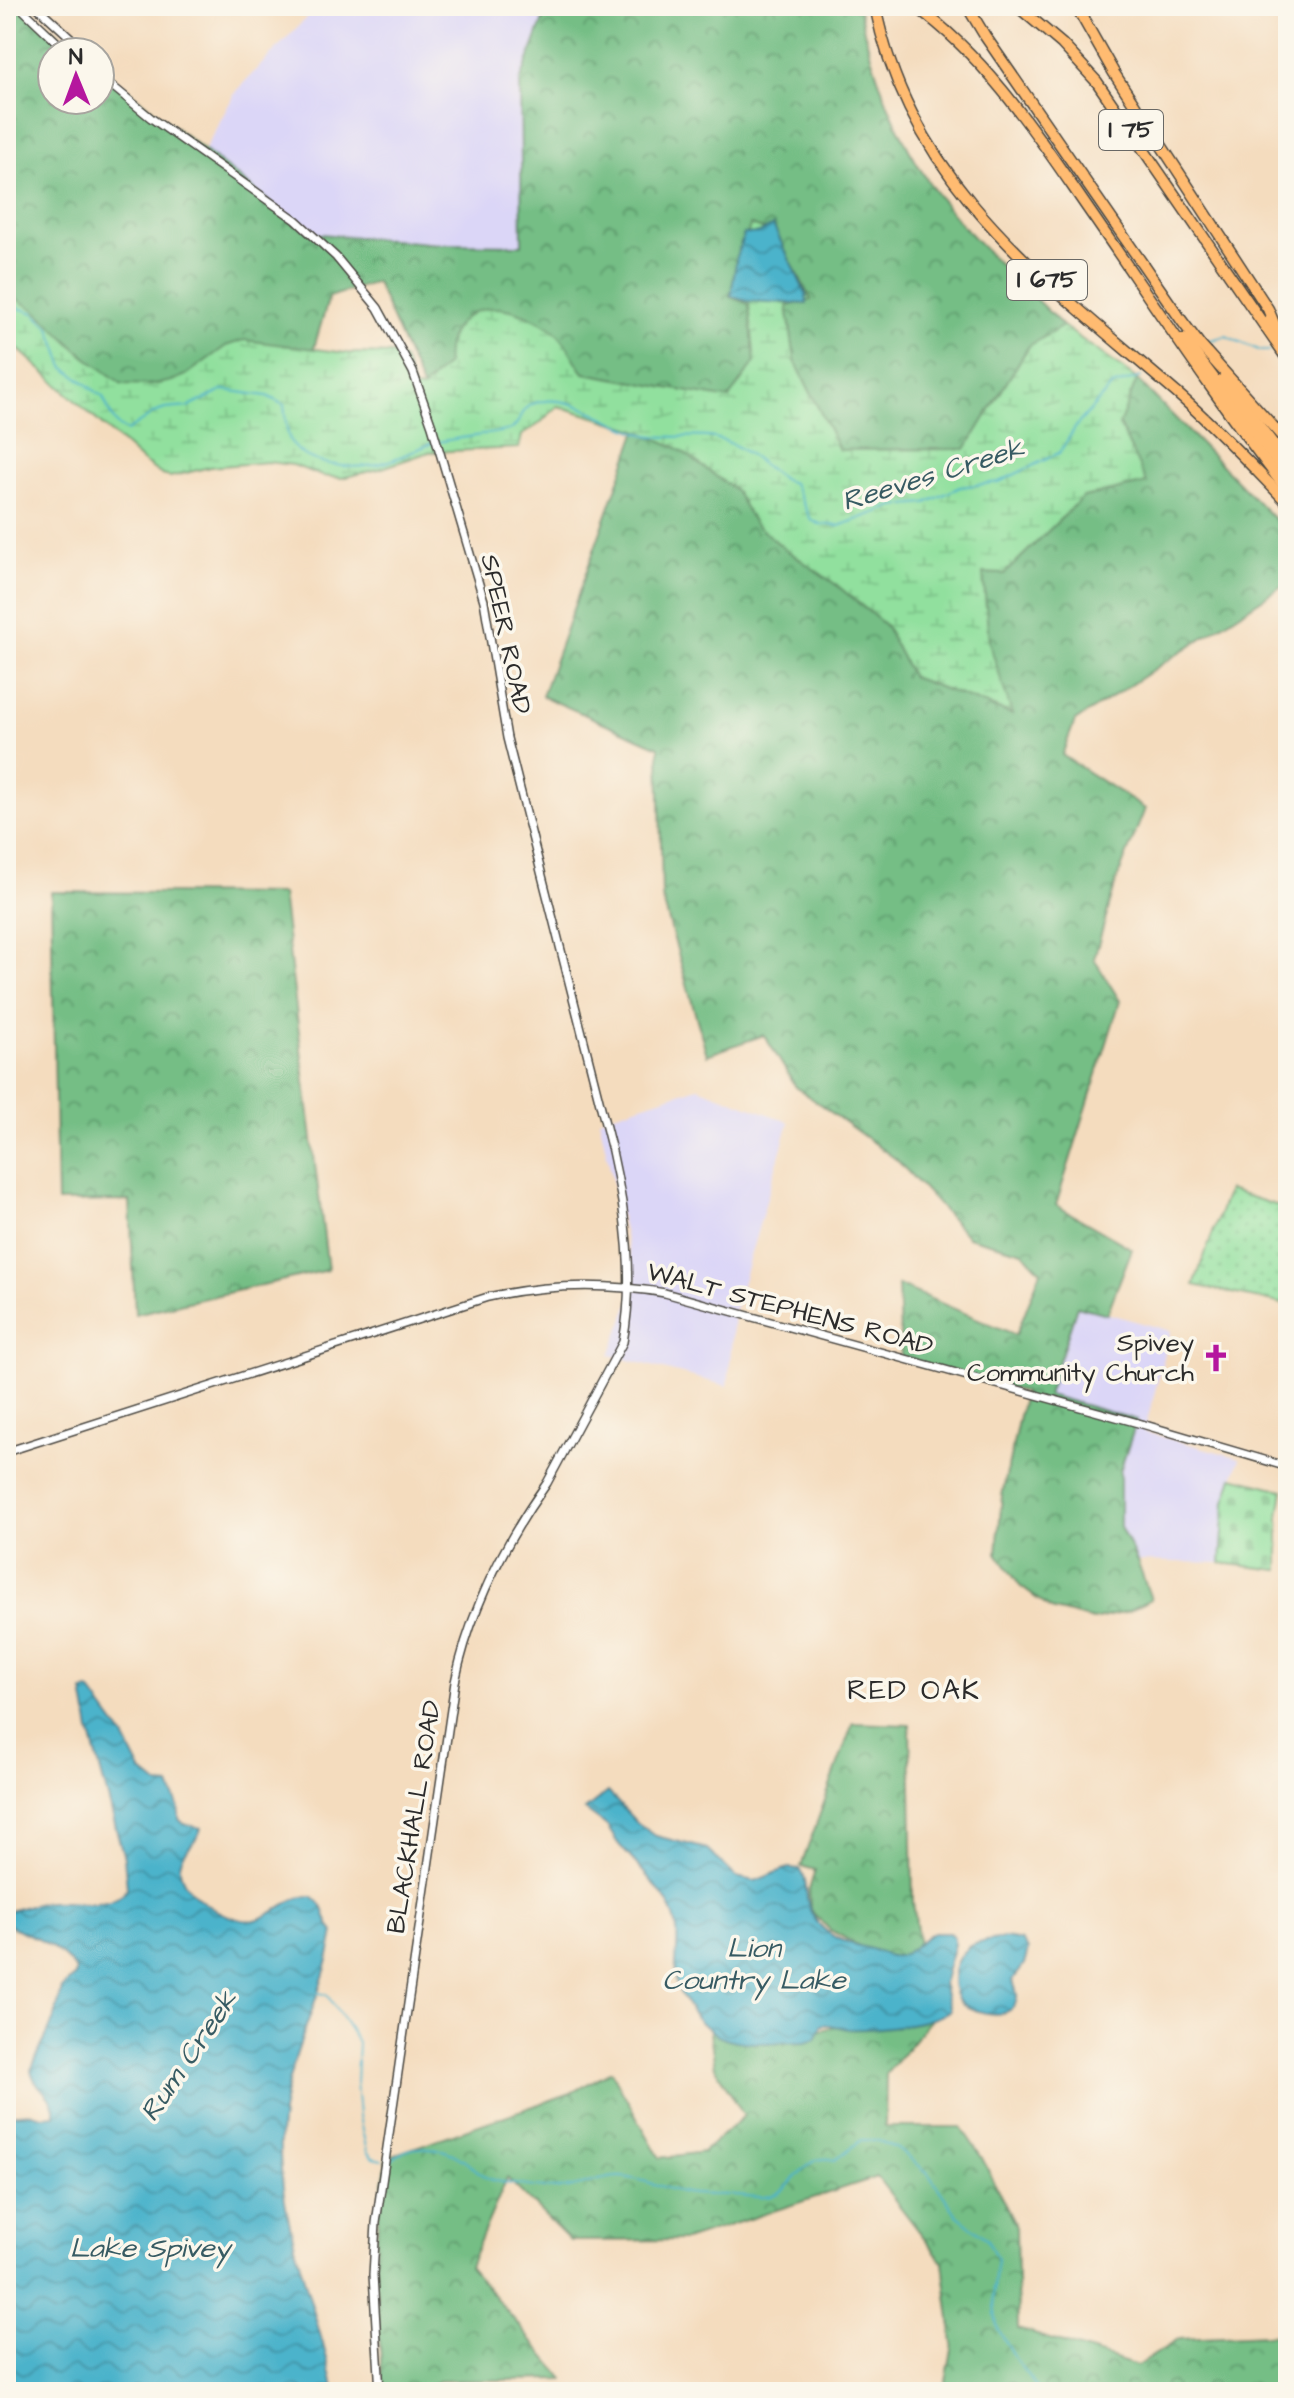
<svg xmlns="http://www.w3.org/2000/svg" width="1294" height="2398" viewBox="0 0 1294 2398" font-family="'Architects Daughter',sans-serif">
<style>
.built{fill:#dbd6f7}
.grass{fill:url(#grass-dots);stroke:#5e8664;stroke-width:2}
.forest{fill:url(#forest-crowns);stroke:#507458;stroke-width:2}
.wetland{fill:url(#wetland-marsh);stroke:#5e8664;stroke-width:2}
.cemetery{fill:url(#cemetery-stones);stroke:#5e8664;stroke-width:2}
.water{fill:url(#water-waves);stroke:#3c6f7b;stroke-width:2}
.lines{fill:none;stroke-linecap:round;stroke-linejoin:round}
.stream{stroke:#4cb3cb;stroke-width:2}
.tertiary-casing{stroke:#494641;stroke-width:10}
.motorway-casing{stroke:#494641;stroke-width:13}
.tertiary{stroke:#fff;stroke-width:7}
.motorway{stroke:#ffbb71;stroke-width:10}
.labels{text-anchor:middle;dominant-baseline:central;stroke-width:7;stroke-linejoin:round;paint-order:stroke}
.shield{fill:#fbf7ec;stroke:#696865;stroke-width:2}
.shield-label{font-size:24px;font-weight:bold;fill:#2b2b2b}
.street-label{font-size:26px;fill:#2b2b2b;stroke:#fbf7ec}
.poi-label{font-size:26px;fill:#2b2b2b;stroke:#fbf7ec;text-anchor:end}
.water-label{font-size:28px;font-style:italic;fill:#375b63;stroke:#fbf7ec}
.neighbourhood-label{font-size:28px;letter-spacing:2px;fill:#2b2b2b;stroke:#fbf7ec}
</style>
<defs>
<pattern id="grass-dots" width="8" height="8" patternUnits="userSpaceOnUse" patternTransform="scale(2)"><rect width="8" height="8" fill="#91e09e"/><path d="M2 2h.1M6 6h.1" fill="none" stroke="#7dc088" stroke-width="1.8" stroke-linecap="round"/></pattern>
<pattern id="forest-crowns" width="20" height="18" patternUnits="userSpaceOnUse" patternTransform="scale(2)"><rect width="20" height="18" fill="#74be85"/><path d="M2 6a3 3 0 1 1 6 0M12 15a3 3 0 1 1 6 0" fill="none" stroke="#5f9b6d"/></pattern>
<pattern id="wetland-marsh" width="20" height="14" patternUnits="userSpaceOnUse" patternTransform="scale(2)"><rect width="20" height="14" fill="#91e09e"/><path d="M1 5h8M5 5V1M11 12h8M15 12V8" fill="none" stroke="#7dc088"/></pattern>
<pattern id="cemetery-stones" width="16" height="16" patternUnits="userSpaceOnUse" patternTransform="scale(2)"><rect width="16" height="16" fill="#91e09e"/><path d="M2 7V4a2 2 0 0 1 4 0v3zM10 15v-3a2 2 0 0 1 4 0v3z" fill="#7dc088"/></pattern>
<pattern id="water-waves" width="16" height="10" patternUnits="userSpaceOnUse" patternTransform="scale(2)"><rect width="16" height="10" fill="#4cb3cb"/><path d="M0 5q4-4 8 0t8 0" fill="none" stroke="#3f92a5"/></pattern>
</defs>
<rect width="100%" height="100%" fill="#fbf7ec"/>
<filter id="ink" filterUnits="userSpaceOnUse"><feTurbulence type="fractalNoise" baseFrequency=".0125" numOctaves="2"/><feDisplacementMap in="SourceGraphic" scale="16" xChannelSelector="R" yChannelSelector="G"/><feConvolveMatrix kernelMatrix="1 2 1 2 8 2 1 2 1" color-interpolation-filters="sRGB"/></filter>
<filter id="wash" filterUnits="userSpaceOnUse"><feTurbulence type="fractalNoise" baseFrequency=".006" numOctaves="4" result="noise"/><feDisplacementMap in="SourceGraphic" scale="32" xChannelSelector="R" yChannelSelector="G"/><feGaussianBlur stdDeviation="1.8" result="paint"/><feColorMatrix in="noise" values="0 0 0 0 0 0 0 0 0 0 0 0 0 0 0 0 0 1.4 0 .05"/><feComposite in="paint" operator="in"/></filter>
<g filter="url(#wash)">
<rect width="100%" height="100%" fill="#f4dcbe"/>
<g class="built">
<path d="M305 6H548L520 82 523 245 440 244 309 233 204 151 236 91 311 13Z"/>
<path d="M698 1087 789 1122 734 1312 728 1386 610 1355 636 1285 599 1119Z"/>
<path d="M1077 1305 1171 1331 1144 1432 1240 1458 1225 1502 1221 1563 1137 1561 1120 1527V1471L1137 1420 1048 1395Z"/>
</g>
<path class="grass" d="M1228 1190 1288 1209V1305L1194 1285Z"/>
<g class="forest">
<path d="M6 6H24L80 52H52V100H100V68L309 233 440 244 522 245 520 82 548 6H858C872 69 895 134 932 187 968 239 1019 281 1063 326L1029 346 966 449 839 450 795 361 787 306 811 299 775 233 751 225 730 296 749 304 755 362 728 399 584 373 559 342 500 312 423 389 376 282 329 297 313 351 162 402C149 396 135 392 123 384 80 358 49 319 6 293Z"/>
<path d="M1137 379 1288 533V582L1075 721 1062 755 1145 809 1116 882 1094 959 1120 1001 1056 1205 1132 1249 1107 1314 1077 1306 1048 1395 1137 1420 1120 1471V1527L1137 1561 1151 1599 1129 1611 1093 1620 1051 1609 1020 1586 997 1553 1002 1496 1024 1392 901 1358 898 1285 1016 1335 1041 1271 1023 1252 968 1237 897 1160 796 1087 764 1035 707 1055 662 897 659 747 542 696 637 430 676 447 735 490 754 523 784 548 838 586 885 625 912 677 1011 714 989 642 983 573 1004 574 1083 497 1146 483 1119 424Z"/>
<path d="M51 892 282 894 328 1270 135 1314 130 1201 57 1202Z"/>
<path d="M853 1723 910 1725 913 1902 920 1952 888 1962 830 1930 810 1910 809 1890 815 1870 801 1866Z"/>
<path d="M875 2016 933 2017 886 2074 885 2127H961L982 2158 1016 2227 1018 2329 1137 2366 1179 2339 1288 2334V2392H944L953 2344 943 2262 877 2177 685 2240 570 2241 507 2178 469 2266 564 2379 438 2381 422 2392H383L375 2269 378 2219 387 2157 571 2093 611 2071 660 2158 703 2152 744 2116 715 2067 708 2019 818 2031Z"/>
</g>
<path class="wetland" d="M750 225 775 233 811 300 787 306 795 361 839 450 966 449 1029 346 1063 326 1137 379 1119 425 1147 483 1083 497 1004 574 983 573 989 642 1012 714 912 677 885 625 838 586 784 548 754 523 735 490 676 447 637 430 558 406 539 424 522 435 519 448 429 452 379 469 341 478 322 476 293 465 267 462 210 467 170 477 162 475 142 461 6 338V293L35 310 83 355 122 384 153 385 172 381 186 375 226 346 244 340 346 353 395 354 404 360 414 388 422 389 447 364C443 333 466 306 498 308 515 309 537 319 551 328 566 339 573 359 584 373L728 399 755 362 749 304 730 297Z"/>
<path class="cemetery" d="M1233 1477 1283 1490 1279 1516V1570L1221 1563 1225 1502Z"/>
<g class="water">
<path d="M773 225 806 294 807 304 747 301 731 296 737 254 744 234 759 233Z"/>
<path d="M90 1690 124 1737 141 1771 158 1785 170 1786 179 1809V1819L184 1824 201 1828C198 1843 182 1849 180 1865 177 1894 232 1925 255 1920 276 1915 290 1895 312 1896 327 1905 324 1921 334 1932 324 1993 291 2051 282 2113 269 2203 317 2304 335 2392H6V2115L32 2113 43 2116 55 2115C55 2095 34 2088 31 2070L55 2017 62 1988 75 1976 76 1971C59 1945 33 1937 6 1924V1912C20 1908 35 1903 49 1902 74 1899 111 1913 127 1888L124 1858 90 1731 83 1691Z"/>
<path d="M608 1792 636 1822 656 1836 707 1849 736 1877 755 1881 788 1868 800 1869C809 1882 804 1896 810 1910 822 1937 846 1943 871 1949 881 1952 890 1959 901 1955 912 1951 921 1939 932 1933H949L954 1937V1944L943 1984 950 2010C932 2025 872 2030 848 2029 838 2028 831 2023 822 2025L816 2039 805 2042C755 2042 715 2053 686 2003 682 1995 677 1990 676 1981 674 1958 682 1937 673 1914 663 1889 634 1863 617 1842L607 1826 585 1810Z"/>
<path d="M1004 1938 1021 1941 1028 1950 1024 1965 1013 1980C1014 1986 1018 1993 1017 1998 1014 2022 976 2014 963 2004 945 1990 953 1953 973 1945 982 1941 994 1940 1004 1938Z"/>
</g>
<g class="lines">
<g class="stream">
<path d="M6 304 34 313 50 328 64 367 103 397 112 417 117 425 127 431 154 413 165 409 189 407 224 390 267 396 284 405C286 417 285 431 291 442 305 466 350 469 374 465 393 462 414 450 433 443"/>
<path d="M1203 342 1226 336 1261 351H1270"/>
<path d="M439 442C454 438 505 433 512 429 521 422 522 407 535 403 570 391 608 424 640 433 667 442 698 431 725 441 748 450 765 468 786 481L793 483 811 520 820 524 839 526 894 506 926 503 960 487 999 482 1059 453 1077 425 1112 386 1141 377"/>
<path d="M315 1992 327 1995 358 2042 356 2082 359 2116 367 2152 373 2158 382 2160"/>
<path d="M389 2160H392C408 2142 441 2146 460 2158 470 2164 478 2174 489 2179 498 2183 544 2188 555 2189 579 2190 598 2176 621 2177 643 2178 663 2189 686 2193 702 2196 718 2194 734 2195 744 2195 755 2198 765 2197 796 2195 799 2151 835 2160L861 2140H876L897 2148 927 2172 957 2215 987 2239 997 2259 993 2297 997 2327 1016 2360 1040 2392"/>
</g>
</g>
</g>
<g filter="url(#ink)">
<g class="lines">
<defs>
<g id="tertiary">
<path d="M19 6 62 47 71 52"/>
<path d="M36 6 70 37 76 52"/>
<path d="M100 76 151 118 296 220 336 257 378 308 413 372 432 426 484 601 507 738 612 1151C626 1213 635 1279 623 1342L547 1483C505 1542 470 1610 455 1682L376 2223 373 2275 380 2392"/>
<path d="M6 1452 488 1297C547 1284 606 1283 665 1293L1142 1424 1288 1467"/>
</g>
<g id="motorway">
<path d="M875 6C911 188 1049 282 1180 396 1218 429 1253 467 1288 503"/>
<path d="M915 6C990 60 1039 138 1091 213 1156 307 1218 402 1288 491"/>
<path d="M967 6 985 36 1182 321 1200 345 1288 443"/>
<path d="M1017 6 1062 44 1097 82 1288 360"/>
<path d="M1076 6 1114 73 1268 309 1273 321"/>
<path d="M1270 318 1288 343"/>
<path d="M1184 339 1288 476"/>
<path d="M1223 379 1288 463"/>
</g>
</defs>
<use href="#tertiary" class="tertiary-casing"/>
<use href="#motorway" class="motorway-casing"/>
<use href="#tertiary" class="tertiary"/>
<use href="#motorway" class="motorway"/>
</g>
</g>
<defs>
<symbol id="church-bare" viewBox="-9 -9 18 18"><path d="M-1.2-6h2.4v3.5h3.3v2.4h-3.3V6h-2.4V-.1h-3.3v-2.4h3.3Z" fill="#b5179e" stroke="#fbf7ec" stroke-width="2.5" paint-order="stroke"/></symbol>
</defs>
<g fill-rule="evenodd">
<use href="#church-bare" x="1196" y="1338" width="40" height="40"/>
</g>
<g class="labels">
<g class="shield">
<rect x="1099" y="110" width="64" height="40" rx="6"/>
<rect x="1007" y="260" width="80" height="40" rx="6"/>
</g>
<g class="shield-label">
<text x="1131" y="130">I 75</text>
<text x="1047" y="280">I 675</text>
</g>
<g class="street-label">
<text transform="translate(506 634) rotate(78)">SPEER ROAD</text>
<text transform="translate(790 1309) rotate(15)">WALT STEPHENS ROAD</text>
<text transform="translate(414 1817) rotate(-81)">BLACKHALL ROAD</text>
</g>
<g class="poi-label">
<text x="1194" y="1343">Spivey<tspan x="1194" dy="30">Community Church</tspan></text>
</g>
<g class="water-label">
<text transform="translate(933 475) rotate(-17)">Reeves Creek</text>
<text x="754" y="1948">Lion<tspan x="754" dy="32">Country Lake</tspan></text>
<text transform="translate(189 2056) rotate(-56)">Rum Creek</text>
<text x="150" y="2248">Lake Spivey</text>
</g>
<g class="neighbourhood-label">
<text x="914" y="1690">RED OAK</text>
</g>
</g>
<rect width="1294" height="2398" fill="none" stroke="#fbf7ec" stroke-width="32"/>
<g transform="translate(76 76) rotate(359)"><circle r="38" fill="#fbf7ec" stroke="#a8a59f" stroke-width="2"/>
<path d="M0-6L14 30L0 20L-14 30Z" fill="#b5179e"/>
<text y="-12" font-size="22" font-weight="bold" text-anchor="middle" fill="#2b2b2b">N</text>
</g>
</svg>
